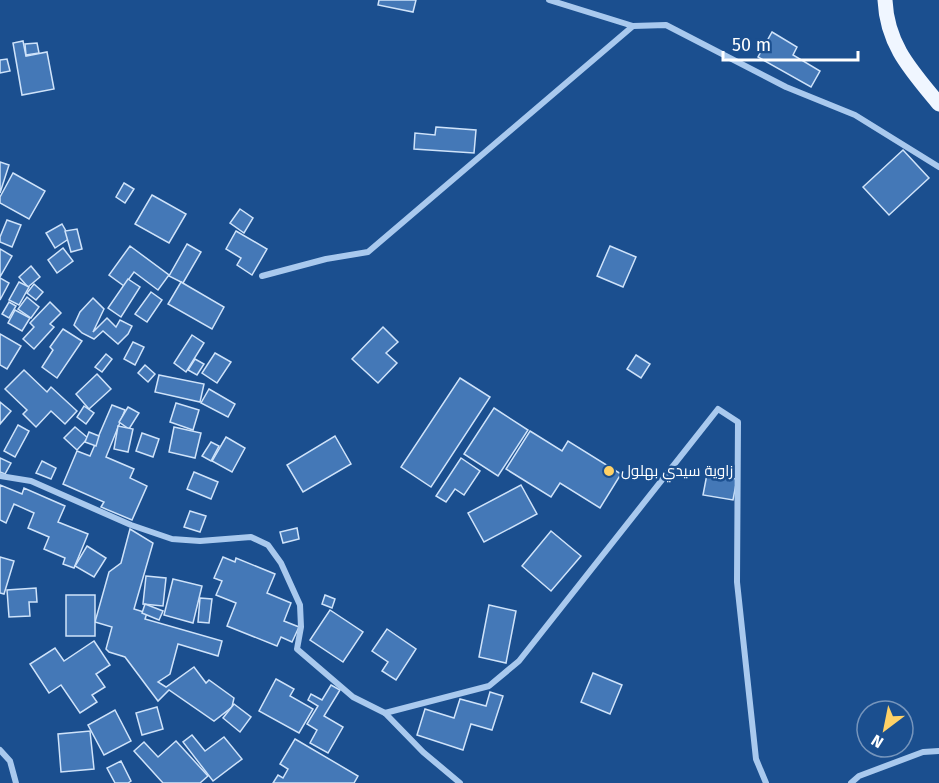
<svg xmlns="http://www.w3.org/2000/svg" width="939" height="783" viewBox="0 0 939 783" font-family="'Fira Sans',Cairo,sans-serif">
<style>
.building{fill:#4478b7;stroke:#cfe3fa;stroke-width:1.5}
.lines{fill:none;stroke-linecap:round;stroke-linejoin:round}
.street{stroke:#a9c9ee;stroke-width:6}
.primary{stroke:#f0f6ff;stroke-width:15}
.poi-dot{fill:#ffd166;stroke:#1b4f8f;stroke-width:2}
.labels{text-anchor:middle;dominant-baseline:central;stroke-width:5;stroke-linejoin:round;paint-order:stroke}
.poi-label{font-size:15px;fill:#fff;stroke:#1b4f8f;text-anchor:start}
</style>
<rect width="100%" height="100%" fill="#1b4f8f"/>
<g class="building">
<path d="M379 0H416L413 12 378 5Z"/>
<path d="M772 32 797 47 793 55 820 71 811 87 758 57Z"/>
<path d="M23 41 26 56 47 52 54 89 22 95 13 43Z"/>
<path d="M37 43 39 53 26 55 25 44Z"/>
<path d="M7 59 10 71 0 73V60Z"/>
<path d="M436 127 476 130 474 153 414 149 415 133 435 135Z"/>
<path d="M903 150 929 178 889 215 863 187Z"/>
<path d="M0 162 9 165 0 193Z"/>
<path d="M13 173 45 191 29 219 0 203V197Z"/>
<path d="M124 183 134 189 125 203 116 197Z"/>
<path d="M152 195 186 214 169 243 135 224Z"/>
<path d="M240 209 253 218 244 233 230 223Z"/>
<path d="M7 220 21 225 12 247 0 242V237Z"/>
<path d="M62 224 70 238 55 248 46 233Z"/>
<path d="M77 229 82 249 71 252 65 231Z"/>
<path d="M236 231 267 249 252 275 237 265 241 258 226 249Z"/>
<path d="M187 244 201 252 183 283 169 276Z"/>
<path d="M130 246 169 275 158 290 134 272 124 286 109 275Z"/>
<path d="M610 246 636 257 623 287 597 276Z"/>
<path d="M63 248 73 261 57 273 48 260Z"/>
<path d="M0 249 12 256 0 277Z"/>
<path d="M31 266 40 277 28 287 19 277Z"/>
<path d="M0 278 9 283 0 300Z"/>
<path d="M128 279 140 287 121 317 108 308Z"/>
<path d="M19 282 29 287 19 305 9 300Z"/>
<path d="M181 282 224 307 212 329 168 304Z"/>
<path d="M34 284 43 292 36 300 27 293Z"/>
<path d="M151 292 162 300 147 322 135 314Z"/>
<path d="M27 297 39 307 31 318 18 309Z"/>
<path d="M93 298 104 309 93 332 107 318 116 327 120 320 132 326 128 334 118 344 103 331 94 339 82 333 74 325 80 312Z"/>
<path d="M9 302 16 306 9 318 2 314Z"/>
<path d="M50 302 61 313 50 324 54 327 34 349 23 339 34 327 30 323Z"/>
<path d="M15 310 30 318 22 331 8 323Z"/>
<path d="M383 327 398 342 386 353 397 363 378 383 352 359Z"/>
<path d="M63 329 82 341 57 378 42 367 53 350 50 347Z"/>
<path d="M0 334 21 346 7 369 0 365Z"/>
<path d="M192 335 204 343 186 372 174 363Z"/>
<path d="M133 342 144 347 135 365 124 359Z"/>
<path d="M215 353 231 362 217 383 202 373Z"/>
<path d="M106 354 112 359 102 372 95 367Z"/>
<path d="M636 355 650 364 641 378 627 369Z"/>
<path d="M195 359 204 364 197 375 188 370Z"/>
<path d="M145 365 155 374 148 382 138 373Z"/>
<path d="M24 370 47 392 51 387 77 411 65 424 51 411 36 427 23 414 27 410 5 389Z"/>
<path d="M97 374 111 389 89 409 76 394Z"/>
<path d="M159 375 204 384 200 402 155 392Z"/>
<path d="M460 378 490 397 431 487 401 467Z"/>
<path d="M209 389 235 404 228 417 201 403Z"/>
<path d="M0 402 11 411 0 424Z"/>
<path d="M176 403 199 410 193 430 170 422Z"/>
<path d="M112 405 125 410 106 457 134 469 130 478 147 486 132 520 101 507 104 502 63 484 77 451 90 456Z"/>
<path d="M84 406 94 413 86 424 77 417Z"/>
<path d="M128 407 139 413 129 429 119 422Z"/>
<path d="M494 408 528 430 498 476 464 454Z"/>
<path d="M18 425 29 431 15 457 4 451Z"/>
<path d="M118 426 133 429 128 452 114 449Z"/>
<path d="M75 427 88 438 77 450 64 438Z"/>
<path d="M174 427 201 433 195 458 169 452Z"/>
<path d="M530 431 562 451 568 441 621 474 600 508 560 483 551 497 506 469Z"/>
<path d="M89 432 99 436 96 446 85 442Z"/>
<path d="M142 433 159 439 153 457 136 451Z"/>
<path d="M335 436 351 464 303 492 287 465Z"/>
<path d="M226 437 245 448 232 472 212 461Z"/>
<path d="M211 442 219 446 211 461 202 456Z"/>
<path d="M0 458 11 463 5 474 0 472Z"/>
<path d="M461 458 480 471 464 495 455 489 446 502 436 496Z"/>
<path d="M42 461 56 468 51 479 36 473Z"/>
<path d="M194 472 218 482 211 499 187 489Z"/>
<path d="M707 474 737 479 733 500 703 495Z"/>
<path d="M0 485 22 494 24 488 65 506 58 522 88 534 74 568 63 564 65 558 44 549 49 537 28 528 34 513 14 504 6 523 0 520Z"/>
<path d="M521 485 537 514 484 542 468 513Z"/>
<path d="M190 511 206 516 200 532 184 527Z"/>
<path d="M297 528 299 539 283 543 280 532Z"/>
<path d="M130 529 153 543 134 609 147 613 145 619 222 641 218 656 178 644 170 674 158 682 166 687 194 667 206 683 209 680 234 698 232 707 214 721 169 690 158 701 125 657 109 652 106 649 112 627 95 622 109 572 121 563Z"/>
<path d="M551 531 581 556 551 591 522 566Z"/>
<path d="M87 546 106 558 94 577 75 566Z"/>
<path d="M0 557 14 561 4 594 0 593Z"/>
<path d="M223 557 235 562 236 558 275 574 267 593 291 603 284 621 299 627 292 642 281 637 277 646 227 626 236 603 216 595 222 581 214 578Z"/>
<path d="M146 576 166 578 163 606 143 604Z"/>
<path d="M173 579 202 586 193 623 164 615Z"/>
<path d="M36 588 37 602H29L30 616 9 617 7 590Z"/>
<rect x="66" y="595" width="29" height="41"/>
<path d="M325 595 335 599 332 608 322 604Z"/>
<path d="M200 598 212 599 209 623 198 622Z"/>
<path d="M145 604 163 611 159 620 142 613Z"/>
<path d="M489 605 516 611 506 663 479 657Z"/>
<path d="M330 610 363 632 343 662 310 640Z"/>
<path d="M387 629 416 649 396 680 382 671 388 662 372 651Z"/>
<path d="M94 641 110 665 96 674 105 687 92 695 97 702 80 713 61 685 49 693 30 664 55 648 64 661Z"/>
<path d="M593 673 622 685 610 714 581 702Z"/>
<path d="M276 679 294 689 290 696 313 709 299 733 259 711Z"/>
<path d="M331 685 340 690 324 716 343 727 328 753 310 743 317 730 307 724 318 706 308 700 311 694 322 700Z"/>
<path d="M490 692 503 696 492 730 471 724 463 750 417 735 425 709 454 718 460 699 486 706Z"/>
<path d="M234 704 251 717 240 732 223 718Z"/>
<path d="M157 707 163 729 142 735 136 713Z"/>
<path d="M115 710 131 741 104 755 88 725Z"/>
<path d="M90 731 94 769 61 772 58 734Z"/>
<path d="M192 735 205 751 224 737 242 759 213 781 183 742Z"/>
<path d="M295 739 358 776 354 783H273L278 775 283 778 288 769 280 764Z"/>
<path d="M176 741 208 776 200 783H163L134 751 144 742 158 757Z"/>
<path d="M121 761 131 781 128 783H115L107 768Z"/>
</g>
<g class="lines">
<g class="street">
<path d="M549 0 633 26"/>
<path d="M262 276 326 259 368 252 633 26 666 25 786 87 855 115 939 167"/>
<path d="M0 476 31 481 131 525 172 539 200 541 251 537 268 545 281 563 300 605 301 627 297 649 353 697 385 713 489 686 519 661 718 409 738 422 737 582 756 759 766 783"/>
<path d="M385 713 423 752 460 783"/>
<path d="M0 750 10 761 16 783"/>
<path d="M851 783 859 776 923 752 939 751"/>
</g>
<path class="primary" d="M885 0C887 45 911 70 939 104"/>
</g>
<circle class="poi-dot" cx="609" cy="471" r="6"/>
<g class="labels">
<g class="poi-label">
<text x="621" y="471">زاوية سيدي بهلول</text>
</g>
</g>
<g transform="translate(885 729) rotate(212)"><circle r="28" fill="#1b4f8f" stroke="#7695bc" stroke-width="1.5"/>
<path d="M0-4.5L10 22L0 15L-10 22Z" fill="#ffd166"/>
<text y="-9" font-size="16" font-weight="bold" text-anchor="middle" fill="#ffffff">N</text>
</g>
<path d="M723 51v9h135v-9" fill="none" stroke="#ffffff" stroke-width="3"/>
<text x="732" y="51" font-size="18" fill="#ffffff" stroke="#1b4f8f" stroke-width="4.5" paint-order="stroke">50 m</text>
</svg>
